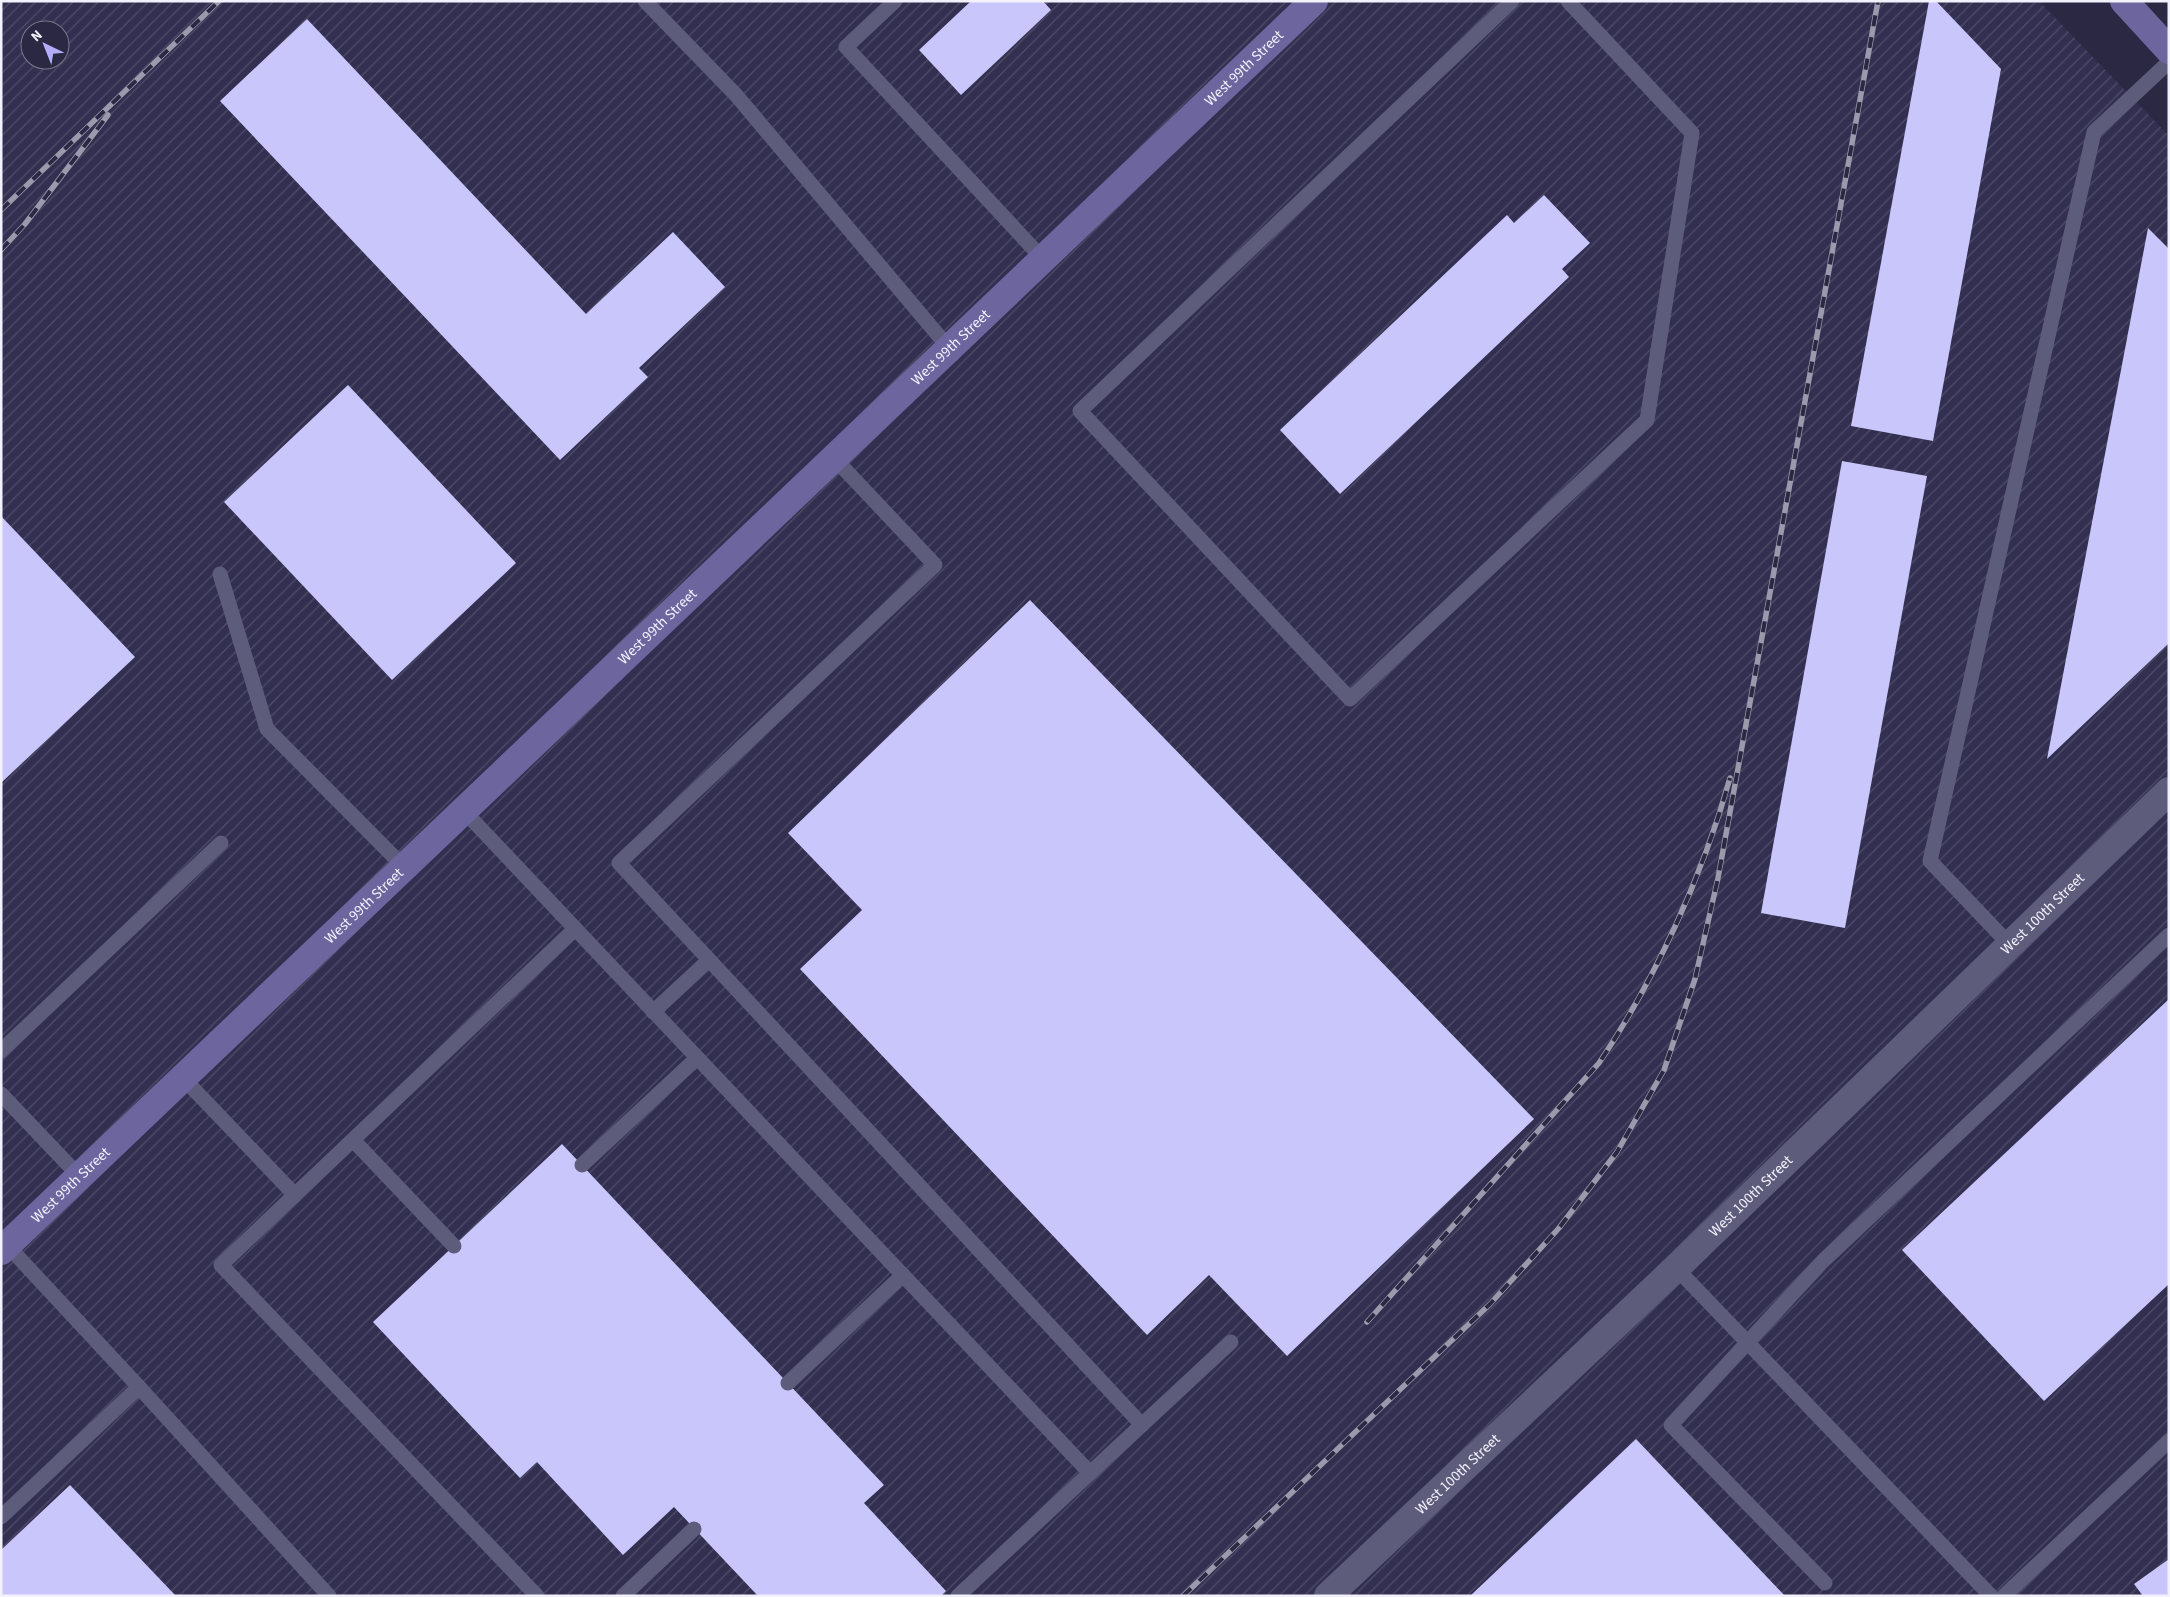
<svg xmlns="http://www.w3.org/2000/svg" width="2170" height="1597" viewBox="0 0 2170 1597" font-family="'Source Sans 3',sans-serif">
<style>
.industrial{fill:url(#industrial-furrows);fill-rule:evenodd}
.building{fill:#c9c6fc}
.lines{fill:none;stroke-linecap:round;stroke-linejoin:round}
.lane{stroke:#5e5c7b;stroke-width:15}
.street{stroke:#5e5c7b;stroke-width:28}
.secondary{stroke:#6c659e;stroke-width:28}
.rail-casing{stroke:#9b9aac;stroke-width:5.5}
.rail{stroke:#2b2843;stroke-width:4;stroke-dasharray:11;stroke-linecap:butt}
.labels{text-anchor:middle;dominant-baseline:central;stroke-width:5;stroke-linejoin:round;paint-order:stroke}
.street-label{font-size:15px;fill:#f2f1fc;stroke:#2b2843}
</style>
<defs>
<pattern id="industrial-furrows" width="10" height="10" patternUnits="userSpaceOnUse" patternTransform="scale(1.25)"><rect width="10" height="10" fill="#322f50"/><path d="M-1 1l2-2M0 10L10 0M9 11l2-2" fill="none" stroke="#504e6a"/></pattern>
</defs>
<rect width="100%" height="100%" fill="#2b2843"/>
<path class="industrial" d="M1 1H2039L2169 136V1596H1ZM30 30H60V60H30Z"/>
<g class="building">
<path d="M971 1H1043L1051 10 961 95 919 50Z"/>
<path d="M1929 1H1936L2001 69 1933 441 1851 426Z"/>
<path d="M307 19 586 314 673 232 725 287 639 368 648 377 560 460 220 101Z"/>
<path d="M1544 195 1590 243 1562 269 1569 277 1340 494 1280 430 1507 215 1514 223Z"/>
<path d="M2148 228 2169 249V640L2168 644 2047 759Z"/>
<path d="M348 385 516 563 392 680 224 502Z"/>
<path d="M1842 461 1927 476 1845 928 1761 913Z"/>
<path d="M1 516 135 657 1 783Z"/>
<path d="M1030 600 1534 1119 1287 1356 1209 1275 1147 1335 800 969 862 910 788 833Z"/>
<path d="M2169 999V1284L2044 1401 1902 1250Z"/>
<path d="M562 1144 884 1485 864 1503 946 1591 941 1596H758L674 1507 623 1555 537 1462 520 1478 373 1322Z"/>
<path d="M1636 1439 1785 1596H1470Z"/>
<path d="M70 1485 176 1596H1V1550Z"/>
<path d="M2169 1559V1596H2143L2134 1584Z"/>
</g>
<g class="lines">
<g class="lane">
<path d="M645 1 736 95 949 348"/>
<path d="M895 1 846 47 1043 259"/>
<path d="M1512 1 1080 411 1350 699 1647 420 1692 133 1568 1"/>
<path d="M834 458 935 565 619 863 1142 1425"/>
<path d="M220 574 267 729 404 867"/>
<path d="M464 811 1090 1473 958 1596"/>
<path d="M2010 945 1930 861 2094 132 2169 62"/>
<path d="M653 1012 709 960"/>
<path d="M1 1051 221 843"/>
<path d="M183 1078 295 1195"/>
<path d="M1 1094 80 1177"/>
<path d="M353 1140 454 1246"/>
<path d="M582 1165 697 1058"/>
<path d="M1676 1268 1991 1596"/>
<path d="M788 1383 903 1275"/>
<path d="M139 1387 329 1596"/>
<path d="M1090 1473 1231 1342"/>
<path d="M1 1517 139 1387 7 1245"/>
<path d="M1825 1583 1671 1425 1823 1261 2169 935"/>
<path d="M537 1596 221 1265 575 929"/>
<path d="M623 1596 694 1529"/>
<path d="M2004 1596 2169 1441"/>
</g>
<path class="street" id="s1" d="M1328 1596 1676 1268 2169 791"/>
<g class="secondary">
<path d="M2124 1 2169 50"/>
<path id="s2" d="M1 1251 1314 1"/>
</g>
<defs>
<g id="rail">
<path d="M1 210 219 1"/>
<path d="M1 250 25 224 108 115"/>
<path d="M1367 1322 1599 1063C1655 980 1703 875 1730 778"/>
<path d="M1183 1596 1490 1304 1559 1228 1617 1152 1664 1070 1695 979 1718 878 1878 1"/>
</g>
</defs>
<use href="#rail" class="rail-casing"/>
<use href="#rail" class="rail"/>
</g>
<g class="labels">
<g class="street-label">
<text stroke="none"><textPath href="#s2" startOffset="1716">West 99th Street</textPath></text>
<text stroke="none"><textPath href="#s2" startOffset="1311">West 99th Street</textPath></text>
<text stroke="none"><textPath href="#s2" startOffset="906">West 99th Street</textPath></text>
<text stroke="none"><textPath href="#s2" startOffset="501">West 99th Street</textPath></text>
<text stroke="none"><textPath href="#s1" startOffset="988">West 100th Street</textPath></text>
<text stroke="none"><textPath href="#s2" startOffset="96">West 99th Street</textPath></text>
<text stroke="none"><textPath href="#s1" startOffset="582">West 100th Street</textPath></text>
<text stroke="none"><textPath href="#s1" startOffset="178">West 100th Street</textPath></text>
</g>
</g>
<rect width="2170" height="1597" fill="none" stroke="#f2f1fc" stroke-width="5"/>
<g transform="translate(45 45) rotate(317)"><circle r="24" fill="#2b2843" stroke="#7b788d"/>
<path d="M0-4L9 19L0 12L-9 19Z" fill="#b3adf9"/>
<text y="-8" font-size="14" font-weight="bold" text-anchor="middle" fill="#f2f1fc">N</text>
</g>
</svg>
